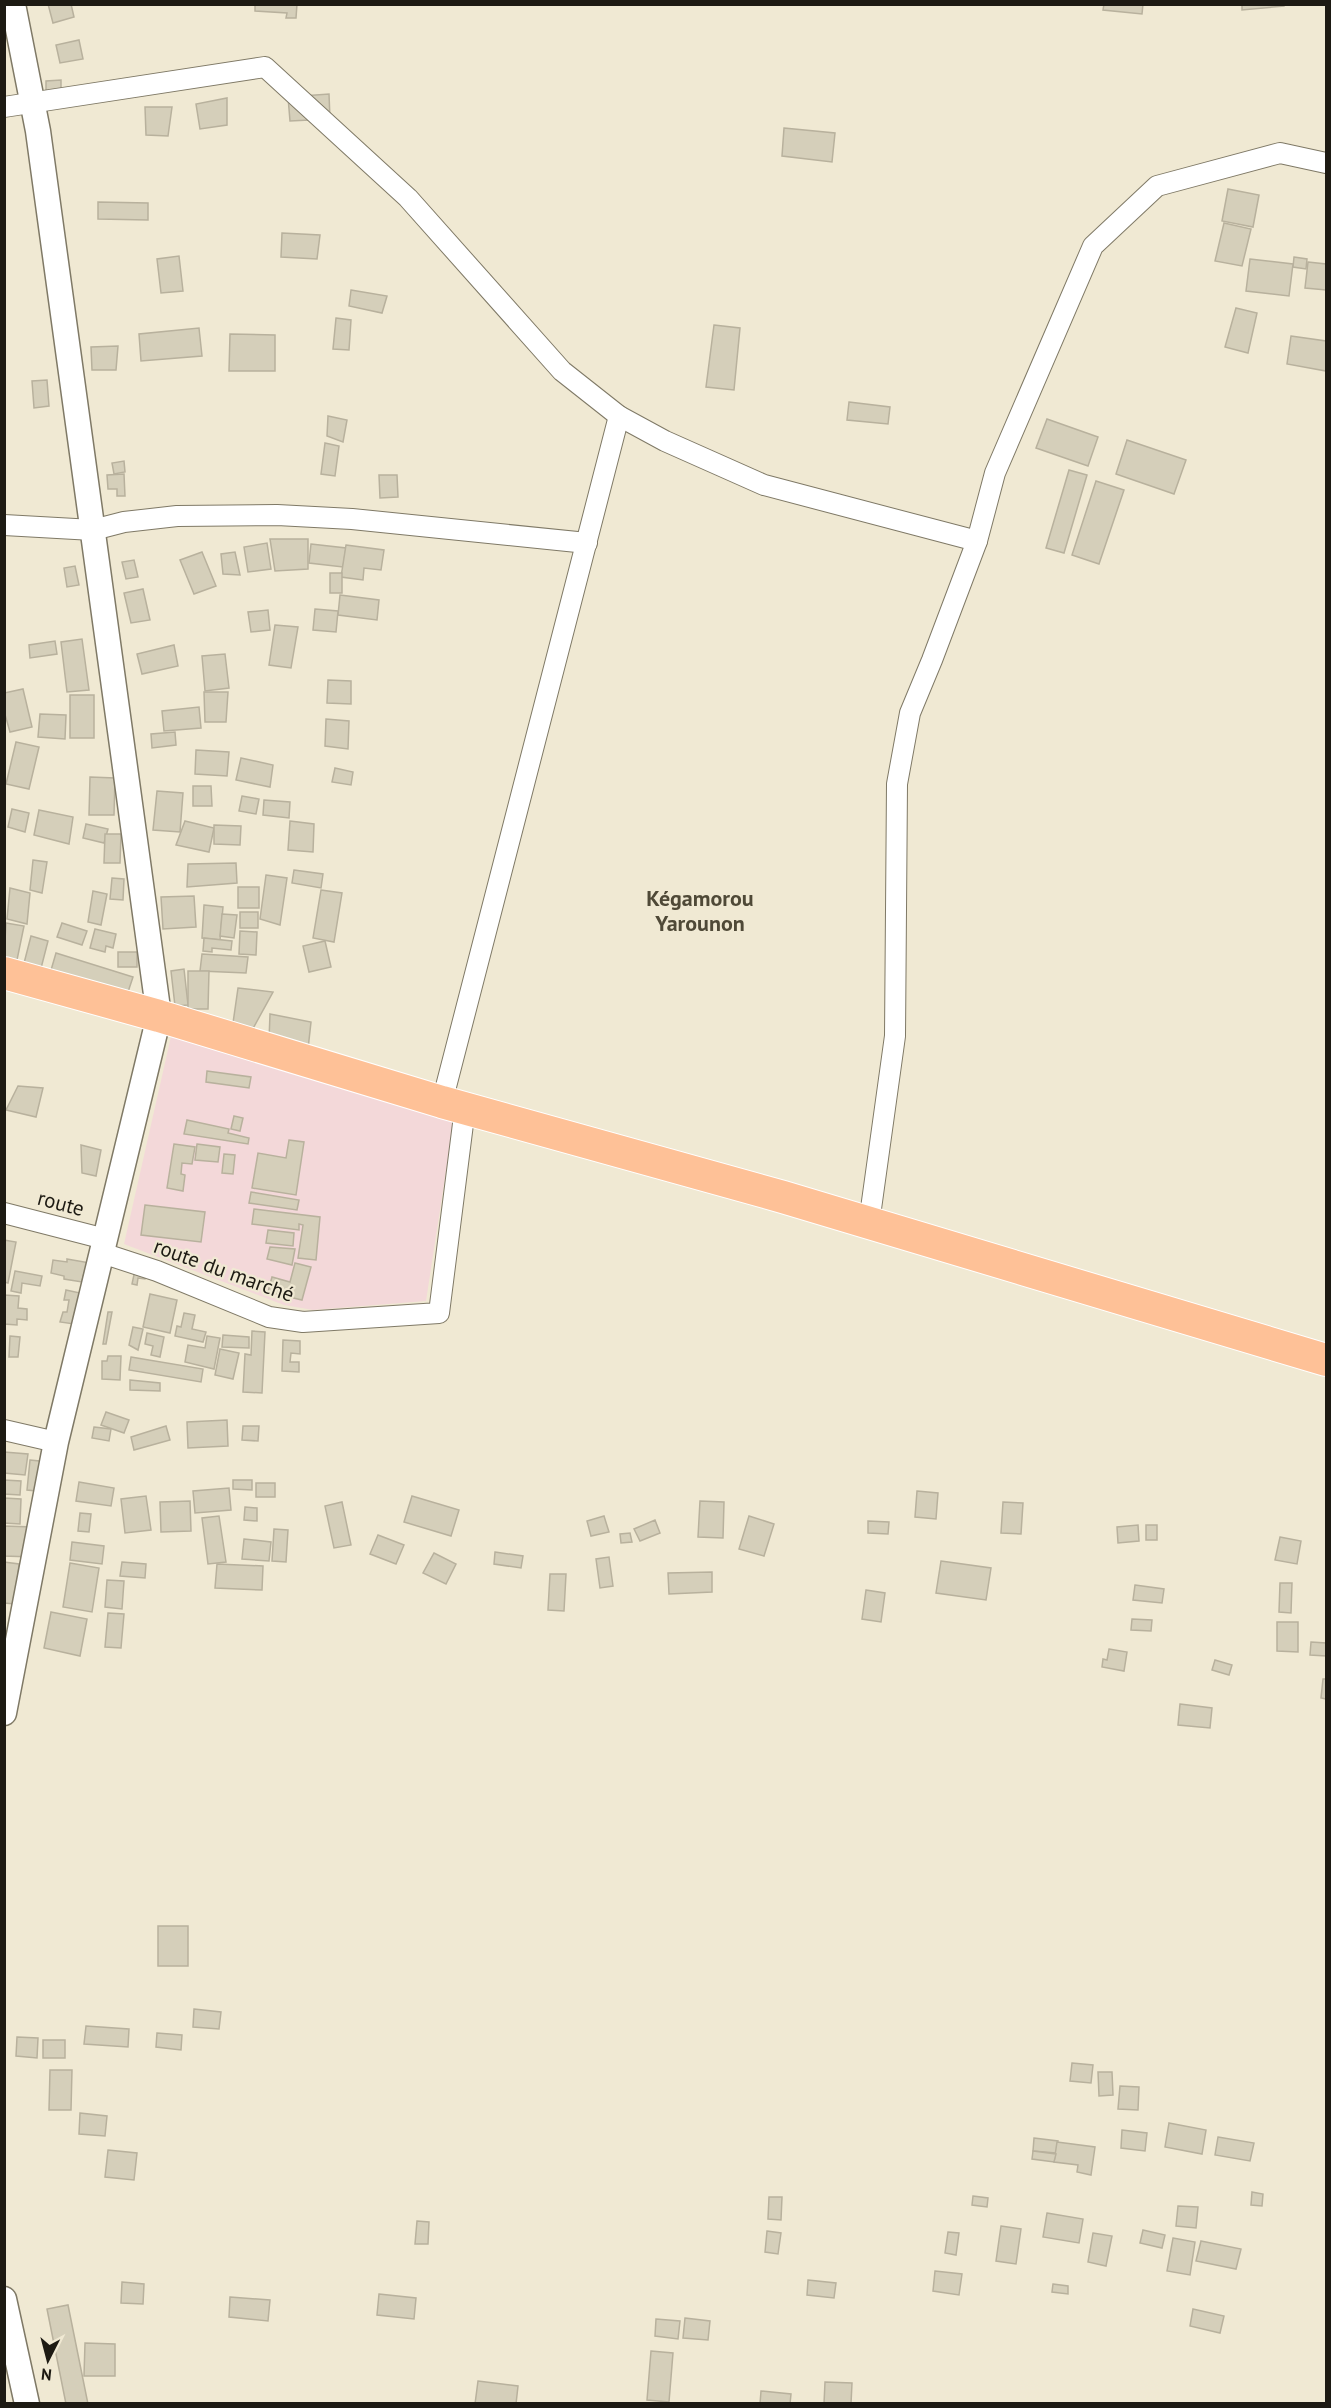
<svg xmlns="http://www.w3.org/2000/svg" width="1331" height="2408" viewBox="0 0 1331 2408" font-family="'PT Sans',sans-serif">
<style>
.commercial{fill:#f3d8d9}
.building{fill:#d5cfba;stroke:#b8b19d;stroke-width:1.5}
.lines{fill:none;stroke-linecap:round;stroke-linejoin:round}
.minor-casing{stroke:#7f7966;stroke-width:22}
.tertiary-casing{stroke:#7f7966;stroke-width:27}
.primary-casing{stroke:#fff;stroke-width:34}
.minor{stroke:#fff;stroke-width:20}
.tertiary{stroke:#fff;stroke-width:24}
.primary{stroke:#fec197;stroke-width:32}
.labels{text-anchor:middle;dominant-baseline:central;stroke-width:4.5;stroke-linejoin:round;paint-order:stroke}
.street-label{font-size:21px;fill:#1d1a13;stroke:#f0e9d3}
.neighbourhood-label{font-size:22px;font-weight:bold;fill:#4f4937;stroke:#f0e9d3}
</style>
<rect width="100%" height="100%" fill="#f0e9d3"/>
<path class="commercial" d="M172 1032 454 1119 426 1301 313 1310 284 1305 124 1244Z"/>
<g class="building">
<path d="M48 4H71L74 17 53 23Z"/>
<path d="M255 4H297L296 18H286L287 13 255 11Z"/>
<path d="M1104 4H1143L1142 14 1103 10Z"/>
<path d="M1242 4H1284V6L1242 10Z"/>
<path d="M79 40 83 59 60 63 56 45Z"/>
<path d="M61 80V97H46V81Z"/>
<path d="M329 94 330 119 290 121 288 97Z"/>
<path d="M227 98V125L200 129 196 104Z"/>
<path d="M145 107H172L168 136 146 135Z"/>
<path d="M784 128 835 133 832 162 782 156Z"/>
<path d="M1228 189 1259 195 1253 227 1222 221Z"/>
<path d="M98 202 148 203V220L98 219Z"/>
<path d="M1224 223 1251 229 1242 266 1215 261Z"/>
<path d="M282 233 320 235 317 259 281 257Z"/>
<path d="M179 256 183 291 161 293 157 259Z"/>
<path d="M1294 257 1307 259 1306 269 1293 267Z"/>
<path d="M1250 259 1293 264 1289 296 1246 291Z"/>
<path d="M1308 262 1326 264V290L1305 288Z"/>
<path d="M351 290 387 296 382 313 349 306Z"/>
<path d="M1236 308 1257 313 1248 353 1225 347Z"/>
<path d="M336 318 351 320 349 350 333 349Z"/>
<path d="M714 325 740 328 734 390 706 387Z"/>
<path d="M199 328 202 356 141 361 139 334Z"/>
<path d="M230 334 275 335V371H229Z"/>
<path d="M1291 336 1326 341V371L1287 364Z"/>
<path d="M118 346 116 370H92L91 347Z"/>
<path d="M47 380 49 406 34 408 32 381Z"/>
<path d="M849 402 890 407 888 424 847 420Z"/>
<path d="M328 416 347 420 343 442 327 436Z"/>
<path d="M1047 419 1098 437 1088 466 1036 448Z"/>
<path d="M1127 440 1186 460 1174 494 1116 474Z"/>
<path d="M325 443 339 446 335 476 321 474Z"/>
<path d="M124 461 125 472 114 474 112 463Z"/>
<path d="M1069 470 1087 475 1064 553 1046 548Z"/>
<path d="M124 474 125 496H117V489H108L107 475Z"/>
<path d="M379 475H397L398 497 380 498Z"/>
<path d="M1096 481 1124 490 1099 564 1072 555Z"/>
<path d="M270 539H308V569L275 571Z"/>
<path d="M267 543 271 569 248 572 244 547Z"/>
<path d="M311 544 346 548 343 567 309 563Z"/>
<path d="M346 545 384 550 381 570 364 568 363 580 341 577Z"/>
<path d="M202 552 216 586 194 594 180 560Z"/>
<path d="M235 552 240 575 223 574 221 554Z"/>
<path d="M134 560 138 577 126 579 122 562Z"/>
<path d="M75 566 79 585 67 587 64 568Z"/>
<rect x="330" y="573" width="12" height="20"/>
<path d="M143 589 150 620 131 623 124 593Z"/>
<path d="M340 595 379 600 377 620 338 615Z"/>
<path d="M315 609 338 611 336 632 313 630Z"/>
<path d="M268 610 270 630 251 632 248 612Z"/>
<path d="M275 625 298 627 291 668 269 665Z"/>
<path d="M82 639 89 690 67 692 61 642Z"/>
<path d="M55 641 57 654 30 658 29 645Z"/>
<path d="M174 645 178 666 142 674 137 654Z"/>
<path d="M225 654 229 688 205 691 202 656Z"/>
<path d="M328 680 351 681V704L327 703Z"/>
<path d="M23 689 32 727 10 732 4 711V693Z"/>
<path d="M204 692H228L226 722H205Z"/>
<rect x="70" y="695" width="24" height="43"/>
<path d="M199 707 201 728 164 731 162 711Z"/>
<path d="M40 714 66 715 65 739 38 737Z"/>
<path d="M326 719 349 721 348 749 325 746Z"/>
<path d="M175 732 176 745 152 748 151 734Z"/>
<path d="M16 742 39 747 29 789 6 784Z"/>
<path d="M196 750 229 752 227 776 195 774Z"/>
<path d="M241 758 273 765 270 787 236 780Z"/>
<path d="M335 768 353 772 351 785 332 782Z"/>
<path d="M90 777 115 778 114 815H89Z"/>
<path d="M193 786H211L212 806H193Z"/>
<path d="M157 791 183 793 180 832 153 830Z"/>
<path d="M242 796 259 799 256 814 239 811Z"/>
<path d="M264 800 290 802 289 818 263 815Z"/>
<path d="M12 809 29 813 25 832 8 827Z"/>
<path d="M39 810 73 817 69 844 34 835Z"/>
<path d="M185 821 214 828 209 852 176 845Z"/>
<path d="M290 821 314 824 313 852 288 850Z"/>
<path d="M86 824 108 829 104 843 83 838Z"/>
<path d="M214 825 241 826 240 845 214 844Z"/>
<path d="M105 834H121L120 863H104Z"/>
<path d="M33 860 47 862 42 893 30 890Z"/>
<path d="M236 863 237 883 187 887 188 864Z"/>
<path d="M294 870 323 874 321 888 292 883Z"/>
<path d="M266 875 287 878 280 925 260 919Z"/>
<path d="M112 878 124 879 123 900 110 899Z"/>
<rect x="238" y="887" width="21" height="21"/>
<path d="M10 888 30 893 27 924 7 919Z"/>
<path d="M321 890 342 893 334 942 313 938Z"/>
<path d="M93 891 107 894 101 925 88 922Z"/>
<path d="M194 896 196 927 163 929 161 897Z"/>
<path d="M204 905 223 907 220 940 202 938Z"/>
<rect x="240" y="912" width="18" height="16"/>
<path d="M222 914 237 915 234 938 220 936Z"/>
<path d="M6 923 24 926 17 960 4 958Z"/>
<path d="M62 923 87 931 82 945 57 937Z"/>
<path d="M95 929 116 934 113 948 106 946 105 952 90 948Z"/>
<path d="M240 931 257 932 256 955 239 954Z"/>
<path d="M31 936 48 941 39 976 22 971Z"/>
<path d="M204 938 232 941 231 950 212 948V952L203 951Z"/>
<path d="M325 941 331 967 309 972 303 946Z"/>
<rect x="118" y="952" width="19" height="15"/>
<path d="M56 953 133 977 125 1001 49 977Z"/>
<path d="M202 954 248 957 246 973 200 971Z"/>
<path d="M184 969 188 1005 175 1006 171 971Z"/>
<path d="M188 971H209L208 1009H188Z"/>
<path d="M238 988 273 992 250 1034 232 1030Z"/>
<path d="M270 1014 311 1022 308 1049 269 1040Z"/>
<path d="M207 1071 251 1077 249 1088 206 1082Z"/>
<path d="M18 1086 43 1088 36 1117 6 1110Z"/>
<path d="M234 1116 243 1118 240 1131 231 1129Z"/>
<path d="M187 1120 229 1129 228 1133 249 1138 248 1144 184 1134Z"/>
<path d="M289 1140 304 1142 296 1195 252 1188 258 1153 286 1158Z"/>
<path d="M174 1144 195 1147 192 1164 182 1163 181 1174 185 1175 183 1191 167 1188Z"/>
<path d="M197 1144 220 1147 218 1162 195 1160Z"/>
<path d="M81 1145 101 1150 96 1176 82 1173Z"/>
<path d="M224 1154 235 1155 233 1174 222 1173Z"/>
<path d="M251 1192 299 1200 297 1210 249 1203Z"/>
<path d="M145 1205 205 1212 201 1242 141 1235Z"/>
<path d="M254 1209 320 1217 316 1260 298 1258 303 1225 299 1224V1230L252 1224Z"/>
<path d="M268 1230 294 1233 293 1246 266 1243Z"/>
<path d="M4 1240 16 1242 8 1283 4 1282Z"/>
<path d="M270 1247 295 1249 292 1265 267 1259Z"/>
<path d="M67 1259 96 1264 94 1275 84 1273 82 1282 64 1279V1276L51 1273 53 1260 67 1262Z"/>
<path d="M295 1263 311 1267 302 1300 268 1292 272 1277 290 1282Z"/>
<path d="M135 1270 146 1272 145 1279 138 1278 137 1285 132 1284Z"/>
<path d="M15 1271 42 1276 40 1286 22 1283 21 1293 11 1291Z"/>
<path d="M66 1290 80 1293 74 1324 60 1322 63 1312H67L69 1300H64Z"/>
<path d="M150 1294 177 1300 170 1333 143 1327Z"/>
<path d="M4 1295 19 1296 18 1308 27 1309V1320L17 1319V1325L4 1324Z"/>
<path d="M108 1312H112L106 1344H103Z"/>
<path d="M184 1313 195 1315 192 1329 206 1332 203 1342 175 1336 177 1326 181 1327Z"/>
<path d="M133 1327 143 1329 138 1350 129 1345Z"/>
<path d="M252 1331 265 1332 262 1393 243 1392 245 1354 251 1355Z"/>
<path d="M147 1333 164 1337 160 1357 151 1355 153 1346 145 1344Z"/>
<path d="M223 1335 249 1337V1348L222 1347Z"/>
<path d="M10 1336 20 1337 18 1357H9Z"/>
<path d="M207 1336 220 1338 214 1369 185 1362 188 1345 205 1348Z"/>
<path d="M283 1340 300 1341V1354L291 1353 290 1362H299V1372L282 1371Z"/>
<path d="M220 1349 239 1353 233 1379 215 1375Z"/>
<path d="M108 1356H121L120 1380 102 1379V1361H107Z"/>
<path d="M131 1357 203 1369 201 1382 129 1370Z"/>
<path d="M130 1380 160 1383V1391L130 1390Z"/>
<path d="M106 1412 129 1420 124 1433 101 1425Z"/>
<path d="M227 1420 228 1446 188 1448 187 1422Z"/>
<path d="M166 1426 170 1440 134 1450 131 1437Z"/>
<path d="M243 1426H259L258 1441 242 1440Z"/>
<path d="M94 1427 111 1429 109 1441 92 1438Z"/>
<path d="M4 1452 28 1454 25 1475 4 1473Z"/>
<path d="M30 1460 49 1462 46 1492 27 1490Z"/>
<path d="M4 1480 21 1481 20 1495 4 1494Z"/>
<path d="M233 1480H252V1490L233 1489Z"/>
<path d="M79 1482 114 1488 111 1506 76 1501Z"/>
<rect x="256" y="1483" width="19" height="14"/>
<path d="M229 1488 231 1510 195 1513 193 1491Z"/>
<path d="M917 1491 938 1493 936 1519 915 1517Z"/>
<path d="M146 1496 151 1530 125 1533 121 1499Z"/>
<path d="M412 1496 459 1510 451 1536 404 1522Z"/>
<path d="M4 1498 21 1499 20 1524 4 1523Z"/>
<path d="M190 1501 191 1531 161 1532 160 1502Z"/>
<path d="M700 1501 724 1502 723 1538 698 1537Z"/>
<path d="M342 1502 351 1545 334 1548 325 1506Z"/>
<path d="M1003 1502 1023 1503 1021 1534 1001 1533Z"/>
<path d="M245 1507 257 1508V1521L244 1520Z"/>
<path d="M80 1513 91 1514 89 1532 78 1531Z"/>
<path d="M219 1516 226 1562 208 1564 202 1518Z"/>
<path d="M604 1516 609 1532 591 1536 587 1521Z"/>
<path d="M749 1516 774 1524 764 1556 739 1549Z"/>
<path d="M655 1520 660 1533 640 1541 634 1529Z"/>
<path d="M868 1521 889 1522 888 1534 868 1533Z"/>
<path d="M1138 1525 1139 1541 1118 1543 1117 1527Z"/>
<rect x="1146" y="1525" width="11" height="15"/>
<path d="M4 1526 33 1527 32 1557 4 1556Z"/>
<path d="M274 1529 288 1530 286 1562 272 1561Z"/>
<path d="M630 1533 632 1542 621 1543 620 1534Z"/>
<path d="M378 1535 404 1545 396 1564 370 1554Z"/>
<path d="M1280 1537 1301 1541 1297 1564 1275 1560Z"/>
<path d="M244 1539 271 1542 269 1561 242 1559Z"/>
<path d="M72 1542 104 1546 102 1564 70 1560Z"/>
<path d="M495 1552 523 1556 521 1568 494 1564Z"/>
<path d="M434 1553 456 1564 446 1584 423 1573Z"/>
<path d="M609 1557 613 1586 600 1588 596 1559Z"/>
<path d="M941 1561 991 1568 986 1600 936 1593Z"/>
<path d="M4 1562 19 1564 15 1604 4 1603Z"/>
<path d="M122 1562 146 1564 145 1578 120 1576Z"/>
<path d="M70 1563 99 1568 92 1612 63 1607Z"/>
<path d="M217 1564 263 1566 262 1590 215 1588Z"/>
<path d="M712 1572V1592L669 1594 668 1573Z"/>
<path d="M550 1574H566L564 1611 548 1610Z"/>
<path d="M107 1580 124 1581 122 1609 105 1607Z"/>
<path d="M1280 1583H1292L1291 1613 1279 1612Z"/>
<path d="M1135 1585 1164 1589 1162 1603 1133 1600Z"/>
<path d="M866 1590 885 1593 881 1622 862 1619Z"/>
<path d="M51 1612 87 1619 80 1656 44 1648Z"/>
<path d="M108 1613 124 1614 121 1648 105 1647Z"/>
<path d="M1132 1619 1152 1620 1151 1631 1131 1630Z"/>
<path d="M1277 1622H1298V1652L1277 1651Z"/>
<path d="M1311 1642 1326 1643V1656L1310 1655Z"/>
<path d="M1109 1649 1127 1652 1124 1671 1102 1667 1103 1659 1107 1660Z"/>
<path d="M1215 1660 1232 1665 1229 1675 1212 1670Z"/>
<path d="M1323 1679H1326V1699L1321 1698Z"/>
<path d="M1180 1704 1212 1708 1210 1728 1178 1725Z"/>
<rect x="158" y="1926" width="30" height="40"/>
<path d="M194 2009 221 2012 219 2029 193 2027Z"/>
<path d="M86 2026 129 2029 128 2047 84 2044Z"/>
<path d="M157 2033 182 2035 181 2050 156 2047Z"/>
<path d="M17 2037 38 2038 37 2058 16 2056Z"/>
<rect x="43" y="2040" width="22" height="18"/>
<path d="M1072 2063 1093 2065 1091 2083 1070 2081Z"/>
<path d="M50 2070H72L71 2110H49Z"/>
<path d="M1098 2072H1112L1113 2095 1099 2096Z"/>
<path d="M1120 2086 1139 2087 1138 2110 1118 2109Z"/>
<path d="M80 2113 107 2116 105 2136 79 2134Z"/>
<path d="M1169 2123 1206 2130 1202 2154 1165 2147Z"/>
<path d="M1122 2130 1147 2133 1145 2151 1121 2148Z"/>
<path d="M1218 2137 1254 2143 1250 2161 1215 2155Z"/>
<path d="M1034 2138 1058 2141 1056 2153 1033 2151Z"/>
<path d="M1057 2142 1095 2147 1091 2175 1077 2172 1078 2165 1054 2162Z"/>
<path d="M108 2150 137 2153 134 2180 105 2177Z"/>
<path d="M1033 2151 1056 2154 1054 2162 1032 2159Z"/>
<path d="M1252 2192 1263 2194 1262 2206 1251 2205Z"/>
<path d="M973 2196 988 2198 987 2207 972 2205Z"/>
<path d="M769 2197H782L781 2220 768 2219Z"/>
<path d="M1178 2206 1198 2207 1196 2228 1176 2226Z"/>
<path d="M1047 2213 1083 2219 1079 2243 1043 2237Z"/>
<path d="M417 2221 429 2222 428 2244H415Z"/>
<path d="M1001 2226 1021 2229 1016 2264 996 2261Z"/>
<path d="M1143 2230 1165 2235 1162 2248 1140 2243Z"/>
<path d="M767 2231 781 2233 778 2254 765 2252Z"/>
<path d="M948 2232 959 2233 956 2255 945 2253Z"/>
<path d="M1093 2233 1112 2236 1106 2266 1088 2262Z"/>
<path d="M1173 2238 1195 2242 1190 2275 1167 2271Z"/>
<path d="M1201 2241 1241 2249 1236 2269 1196 2261Z"/>
<path d="M935 2271 962 2274 959 2295 933 2291Z"/>
<path d="M808 2280 836 2283 834 2298 807 2295Z"/>
<path d="M122 2282 144 2284 143 2304 121 2303Z"/>
<path d="M1053 2284 1068 2286V2294L1052 2292Z"/>
<path d="M379 2294 416 2298 414 2319 377 2315Z"/>
<path d="M230 2297 270 2300 268 2321 229 2317Z"/>
<path d="M68 2305 88 2404H66L47 2309Z"/>
<path d="M1193 2309 1224 2316 1220 2333 1190 2326Z"/>
<path d="M685 2318 710 2321 708 2340 683 2338Z"/>
<path d="M656 2319 680 2321 678 2339 655 2336Z"/>
<path d="M85 2343 115 2344V2376H84Z"/>
<path d="M651 2351 673 2353 669 2402 647 2400Z"/>
<path d="M478 2381 518 2386 516 2404H475Z"/>
<path d="M825 2382 852 2383 851 2404H824Z"/>
<path d="M761 2391 791 2394 790 2404H760Z"/>
</g>
<g class="lines">
<defs>
<g id="minor">
<path d="M4 107 265 67 408 198 562 371 619 416 665 441 764 485 977 541"/>
<path d="M4 525 93 530 124 522 177 516 277 515 352 519 587 543"/>
<path d="M442 1102 619 416"/>
<path d="M4 1213 105 1239"/>
<path d="M869 1223 895 1036 897 784 910 713 932 660 977 541 995 473 1093 246 1157 186 1280 153 1326 163"/>
<path d="M102 1253 157 1271 269 1317 303 1322 439 1313 465 1108"/>
<path d="M4 1430 56 1442"/>
</g>
<g id="tertiary">
<path d="M4 1713 56 1442 159 1016 38 131 13 4"/>
<path d="M4 2299 27 2404"/>
</g>
<path id="primary" d="M4 973 159 1016 442 1102 783 1197 1326 1360"/>
</defs>
<use href="#minor" class="minor-casing"/>
<use href="#tertiary" class="tertiary-casing"/>
<use href="#primary" class="primary-casing"/>
<use href="#minor" class="minor"/>
<use href="#tertiary" class="tertiary"/>
<use href="#primary" class="primary"/>
</g>
<g class="labels">
<g class="street-label">
<text transform="translate(61 1203) rotate(15)">route</text>
<text transform="translate(224 1270) rotate(20)">route du marché</text>
</g>
<g class="neighbourhood-label">
<text x="700" y="898">Kégamorou<tspan x="700" dy="25">Yarounon</tspan></text>
</g>
</g>
<rect width="1331" height="2408" fill="none" stroke="#1d1a13" stroke-width="12"/>
<g transform="translate(48 2360) rotate(186)" stroke="#f0e9d3" stroke-width="4.5" paint-order="stroke">
<path d="M0-4.5L10 22L0 15L-10 22Z" fill="#1d1a13"/>
<text y="-9" font-size="16" font-weight="bold" text-anchor="middle" fill="#1d1a13">N</text>
</g>
</svg>
